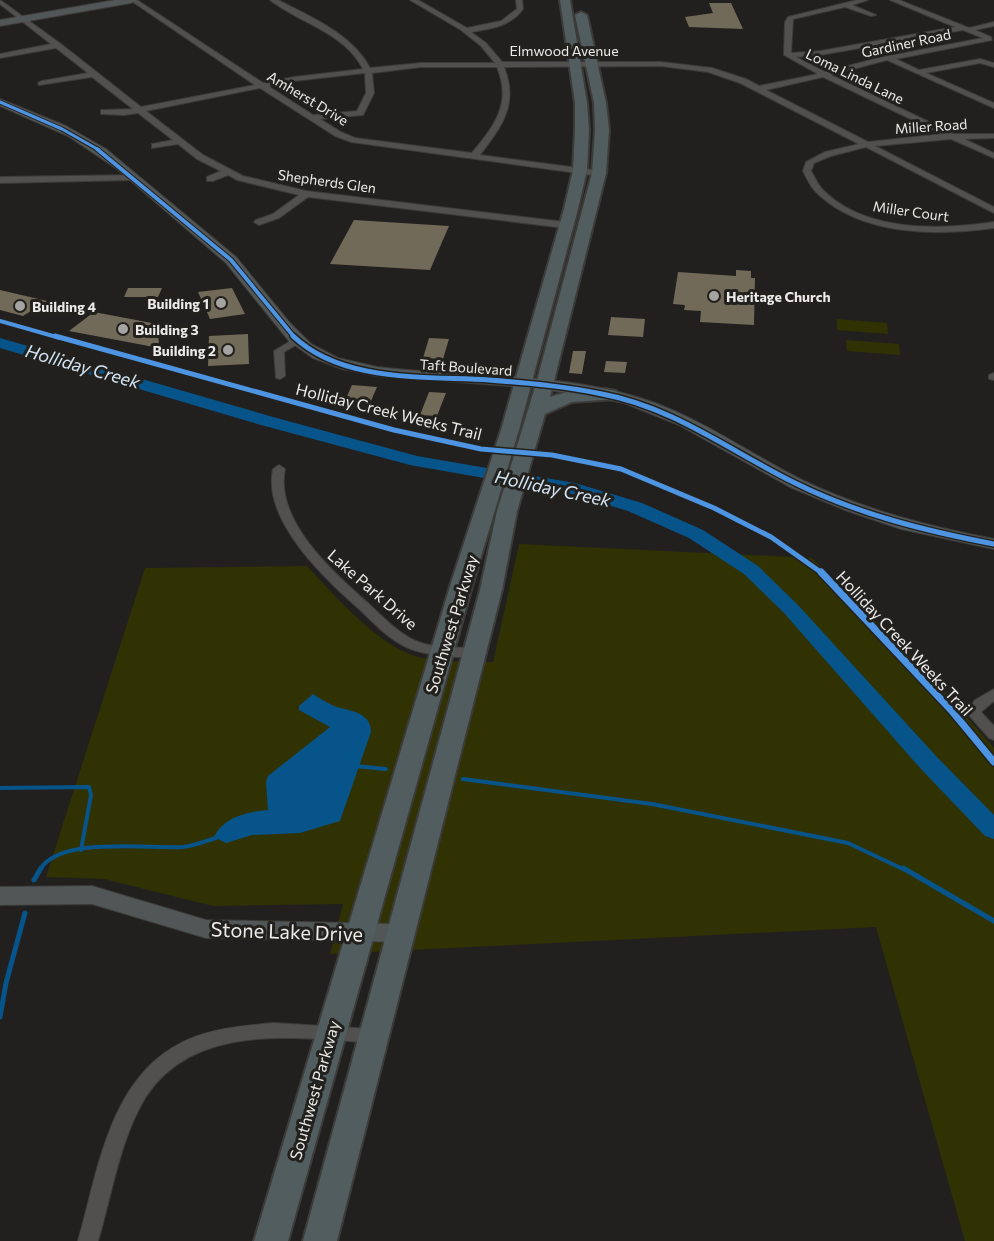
<svg xmlns="http://www.w3.org/2000/svg" width="994" height="1241" viewBox="0 0 994 1241" font-family="Commissioner,sans-serif">
<style>
.green{fill:#303204}
.water{fill:#07548a}
.lines{fill:none;stroke-linecap:round;stroke-linejoin:round}
.stream-far1{stroke:#07548a;stroke-width:4}
.stream{stroke:#07548a;stroke-width:5}
.river{fill:#07548a;fill-rule:evenodd}
.building{fill:#726a58}
.street-casing{stroke:#3c3b39;stroke-width:2}
.secondary-casing{stroke:#3c3b39;stroke-width:2}
.primary-casing{stroke:#3c3b39;stroke-width:4}
.street{fill:#51504e;fill-rule:evenodd}
.secondary{fill:#515656;fill-rule:evenodd}
.primary{fill:#515d5e;fill-rule:evenodd}
.cycleway-far3-casing{stroke:#23211d;stroke-width:5}
.cycleway-far2-casing{stroke:#23211d;stroke-width:6}
.cycleway-far1-casing{stroke:#23211d;stroke-width:8}
.cycleway-casing{stroke:#23211d;stroke-width:10}
.cycleway-far3{stroke:#4d94e3;stroke-width:3}
.cycleway-far2{stroke:#4d94e3;stroke-width:4}
.cycleway-far1{stroke:#4d94e3;stroke-width:5}
.cycleway{stroke:#4d94e3;stroke-width:7}
.poi-dot{fill:#a5a4a2;stroke:#23211d;stroke-width:2}
.labels{text-anchor:middle;dominant-baseline:central;stroke-width:6;stroke-linejoin:round;paint-order:stroke}
.far-street-label{font-size:14px;fill:#ecebe9;stroke:#23211d}
.far-poi-label{font-size:14px;font-weight:bold;fill:#ecebe9;stroke:#23211d;text-anchor:start}
.street-label{font-size:16px;fill:#ecebe9;stroke:#23211d}
.water-label{font-size:18px;font-style:italic;fill:#d2e4f5;stroke:#23211d}
.near-street-label{font-size:20px;fill:#ecebe9;stroke:#23211d}
</style>
<rect width="100%" height="100%" fill="#22201e"/>
<g class="green">
<path d="M837 319 887 323 888 334 837 330Z"/>
<path d="M846 340 899 344 900 355 847 351Z"/>
<path d="M519 544 812 558 926 671 994 748V1241H965L876 927 330 954 343 904 213 906 104 879 46 877 145 568 307 566C336 597 384 653 427 659 448 662 471 661 493 662Z"/>
</g>
<path class="water" d="M313 694C319 698 328 703 334 706 348 711 371 711 371 732L340 821 300 833 252 835 226 843 214 837C224 817 246 812 268 810L266 782 268 776 330 727 299 710V706Z"/>
<g class="lines">
<g class="stream-far1">
<path d="M355 766 386 769"/>
<path d="M463 779 652 804 848 843 905 870"/>
<path d="M0 788 89 787 91 795 81 850"/>
<path d="M40 870C58 836 148 849 183 847 195 846 208 840 219 837"/>
</g>
<g class="stream">
<path d="M903 868 994 921"/>
<path d="M34 880 41 868"/>
<path d="M0 1017 6 983 25 913"/>
</g>
<path class="river" d="M0 338 273 417 417 456 575 483 642 503 703 530 758 566 798 605 936 756 994 815V839L985 836 920 768 784 613 744 574 689 538 628 511 565 492 410 465 261 425 0 348Z"/>
</g>
<g class="building">
<path d="M709 3H731L743 29 689 27 685 17 713 13Z"/>
<path d="M354 220 449 226 430 270 330 264Z"/>
<path d="M736 270 751 271V278H755L754 325 700 322 701 311 684 310 685 305 673 304 678 272 736 276Z"/>
<path d="M128 288H162L158 297H124Z"/>
<path d="M232 288 245 314 210 319 198 292Z"/>
<path d="M0 290 47 301 23 316 0 310Z"/>
<path d="M94 312 157 324 159 344 154 347 69 331Z"/>
<path d="M611 317 645 319 643 337 608 335Z"/>
<path d="M248 334 249 364 208 366 209 336Z"/>
<path d="M429 338 449 339 443 359 423 358Z"/>
<path d="M573 351H586L582 374 569 373Z"/>
<path d="M606 361 627 362 625 373 604 372Z"/>
<path d="M352 385 377 387 371 401H345Z"/>
<path d="M429 392 446 393 437 416 420 415Z"/>
</g>
<g class="lines">
<defs>
<g id="street">
<path d="M0 0 61 44 141 107 255 85 130 0H137L263 83 294 77 363 69C344 32 301 24 270 0H278C311 17 352 34 370 68L421 63H495L481 46 461 30 410 0H418L467 28 501 21 517 9 516 0H522L523 9C511 26 491 29 471 32L486 43 502 62H661L712 68 746 79 759 86 818 74 784 55 785 22 788 17 857 0H868L852 5 876 15 871 16 845 7 793 19 791 53 820 51 955 27 890 0H899L969 28 994 22V26L975 30 991 37 992 40 896 59 919 70 980 59 994 63V67L980 63 926 73 994 103V108L887 60 831 75 954 134H994V138L964 139 994 153V158L951 139 875 146 994 207V213L866 147 831 156 814 163 811 171C815 177 818 186 824 191 866 232 940 230 994 222V228C937 236 863 236 818 194 811 188 807 179 803 171L806 162 825 152 859 144 740 83 708 72 661 66 504 67C519 104 502 126 480 155L602 171 603 173 599 176 351 142 335 136 260 88 146 111 203 155 243 176 306 191 565 222 570 225 565 228 308 197 279 218 259 225 254 222 256 220 273 214 299 195 237 180 228 175 213 181H207V177L221 171 197 159 178 144 152 148V144L173 140 138 113 124 115 101 114V110H104L133 109 92 77 39 85 38 83 42 81 88 73 56 48 0 58V54L51 44 0 4ZM963 30 983 38 878 58 825 72 796 57 820 55ZM421 67H497C512 103 495 125 472 153L355 138 341 132 320 119 363 115 374 93 372 73ZM365 73 366 93 357 111 313 115 268 86 294 81ZM823 77 942 134 868 142 766 90Z"/>
<path d="M136 175V179L133 180 0 183V177Z"/>
<path d="M297 337 301 338V342L284 352 285 376 280 379 276 378 274 351Z"/>
<path d="M994 373V380L989 379V375Z"/>
<path d="M279 465 285 469C274 521 335 574 369 604 383 617 398 633 416 641 434 649 456 647 475 648L480 649 482 652 480 655C461 660 421 655 404 646 386 637 372 621 358 608 324 578 262 520 273 469Z"/>
<path d="M994 689V701L981 712 994 726V740L989 738 966 712 975 700Z"/>
<path d="M274 1023 374 1029 380 1031 383 1036 380 1041 374 1043C292 1037 183 1021 139 1109 118 1150 111 1198 98 1241H78C97 1175 108 1087 172 1048 202 1029 239 1026 274 1023Z"/>
</g>
<g id="secondary">
<path d="M115 0H136L131 3 0 26V20Z"/>
<path d="M0 99 66 126 106 149 236 257 289 322 311 344 338 358 377 367C470 378 567 371 655 403 706 422 751 454 800 479 861 509 927 526 994 539V549L901 529 845 510 790 487 679 425 624 403 582 395 535 388 377 376 342 369 313 358 289 341 226 263 117 169 68 136 0 106Z"/>
<path d="M92 886 206 920 400 924 409 926 412 933 409 940 400 942 206 938 92 904 0 905V887Z"/>
</g>
<g id="primary">
<path d="M560 0H570L587 103 589 130 587 170 578 209 519 430 473 583 288 1241H254L451 583 501 430 564 209 573 170 575 130V103Z"/>
<path d="M581 12 587 15 606 103 609 130 606 173 550 397C571 390 595 386 616 391L619 395 616 399 572 402 545 414 517 511 502 590 337 1241H303L480 590 497 511 536 384 592 173 595 130 594 103 575 15Z"/>
</g>
</defs>
<use href="#street" class="street-casing"/>
<use href="#secondary" class="secondary-casing"/>
<use href="#primary" class="primary-casing"/>
<use href="#street" class="street"/>
<use href="#secondary" class="secondary"/>
<use href="#primary" class="primary"/>
<defs>
<path id="cycleway-far3" d="M0 102 62 129 99 150"/>
<g id="cycleway-far2">
<path d="M97 149 231 260 295 338"/>
<path d="M0 321 60 338"/>
</g>
<g id="cycleway-far1">
<path d="M55 336 394 430 481 449 552 455 621 469 714 508 771 537 822 573"/>
<path d="M293 336C342 383 426 376 489 380 527 383 564 386 602 394 673 407 730 451 795 483 857 514 926 531 994 544"/>
</g>
<path id="cycleway" d="M821 572 951 710 994 762"/>
</defs>
<use href="#cycleway-far3" class="cycleway-far3-casing"/>
<use href="#cycleway-far2" class="cycleway-far2-casing"/>
<use href="#cycleway-far1" class="cycleway-far1-casing"/>
<use href="#cycleway" class="cycleway-casing"/>
<use href="#cycleway-far3" class="cycleway-far3"/>
<use href="#cycleway-far2" class="cycleway-far2"/>
<use href="#cycleway-far1" class="cycleway-far1"/>
<use href="#cycleway" class="cycleway"/>
</g>
<g class="poi-dot">
<circle cx="714" cy="296" r="6"/>
<circle cx="221" cy="303" r="6"/>
<circle cx="20" cy="306" r="6"/>
<circle cx="123" cy="329" r="6"/>
<circle cx="228" cy="350" r="6"/>
</g>
<g class="labels">
<g class="far-street-label">
<text transform="translate(906 43) rotate(-12)">Gardiner Road</text>
<text x="564" y="50">Elmwood Avenue</text>
<text transform="translate(855 76) rotate(26)">Loma Linda Lane</text>
<text transform="translate(308 98) rotate(31)">Amherst Drive</text>
<text transform="translate(931 126) rotate(-4)">Miller Road</text>
<text transform="translate(327 181) rotate(8)">Shepherds Glen</text>
<text transform="translate(911 211) rotate(8)">Miller Court</text>
<text transform="translate(466 367) rotate(4)">Taft Boulevard</text>
</g>
<g class="far-poi-label">
<text x="726" y="296">Heritage Church</text>
<text x="209" y="303" text-anchor="end">Building 1</text>
<text x="32" y="306">Building 4</text>
<text x="135" y="329">Building 3</text>
<text x="216" y="350" text-anchor="end">Building 2</text>
</g>
<g class="street-label">
<text transform="translate(389 411) rotate(14)">Holliday Creek Weeks Trail</text>
<text transform="translate(373 589) rotate(41)">Lake Park Drive</text>
<text transform="translate(451 624) rotate(-73)">Southwest Parkway</text>
<text transform="translate(905 643) rotate(47)">Holliday Creek Weeks Trail</text>
<text transform="translate(314 1090) rotate(-74)">Southwest Parkway</text>
</g>
<g class="water-label">
<text transform="translate(83 366) rotate(16)">Holliday Creek</text>
<text transform="translate(553 488) rotate(12)">Holliday Creek</text>
</g>
<g class="near-street-label">
<text transform="translate(287 931) rotate(2)">Stone Lake Drive</text>
</g>
</g>
</svg>
